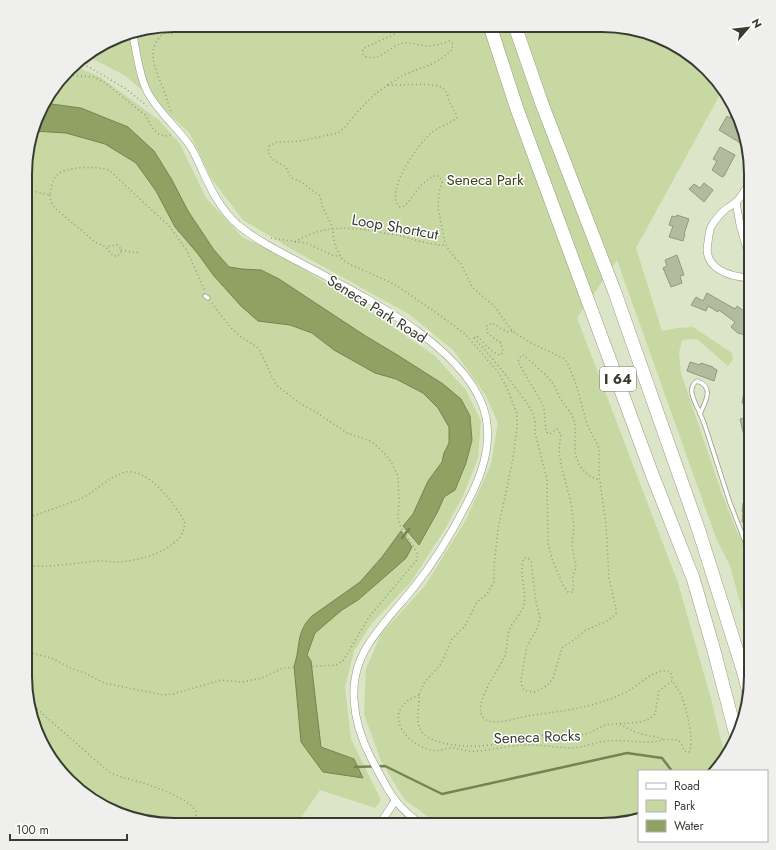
<svg xmlns="http://www.w3.org/2000/svg" width="776" height="850" viewBox="0 0 776 850" font-family="Jost,sans-serif">
<style>
.green{fill:#c8d8a2}
.water{fill:#91a164;stroke:#768354}
.lines{fill:none;stroke-linecap:round;stroke-linejoin:round}
.stream{stroke:#768354;stroke-width:2.5}
.building{fill:#b3bb9e;stroke:#919a7e}
.lane-casing{stroke:#949d81;stroke-width:5}
.street-casing{stroke:#949d81;stroke-width:8}
.highway-casing{stroke:#949d81;stroke-width:14}
.path{stroke:#939a84;stroke-width:1.5;stroke-dasharray:1 3;stroke-linecap:butt}
.lane{stroke:#fff;stroke-width:3.5}
.street{stroke:#fff;stroke-width:7}
.highway{stroke:#fff;stroke-width:13}
.labels{text-anchor:middle;dominant-baseline:central;stroke-width:3;stroke-linejoin:round;paint-order:stroke}
.shield{fill:#fff;stroke:#74766e;stroke-width:1}
.shield-label{font-size:14px;font-weight:bold;fill:#383c30}
.park-label{font-size:15px;fill:#3b4618;stroke:#fff}
.street-label{font-size:15px;fill:#383c30;stroke:#fff}
.rim{fill:none;stroke:#383c30;stroke-width:2}
</style>
<rect width="100%" height="100%" fill="#dce5c7"/>
<g class="green">
<path d="M174 25 621 26 676 45 723 89 636 248 662 331 677 328 693 327 732 353 733 359 728 366 697 339 682 340 679 353 681 373 722 494 737 532 750 554 751 635 741 606 730 566 716 538 617 260 577 318 678 583 711 699 725 756 712 771H639V819L611 825H445L431 819 404 799 381 761 364 714 366 669 381 634 424 587 466 520 491 464 498 423 486 396 454 351 409 314 293 250 243 220 211 178 190 134 158 103 124 75 97 61 85 56 126 33Z"/>
<path d="M73 65 100 77 159 120 180 144 206 198 242 237 277 253 352 299 435 356 465 389 481 421 478 458 463 496 445 529 411 582 372 623 354 651 345 687 351 739 381 800 375 808 320 790 296 825H165L100 805 50 758 33 723 25 685 28 145 45 100Z"/>
</g>
<g class="water">
<path d="M44 103 81 108 128 127 154 151 172 180 188 211 214 250 229 267 242 269 261 270 279 279 364 335 399 356 443 384 461 399 470 416 472 440 466 463 455 490 444 497 438 511 419 545 403 526 413 514 428 481 442 462 444 453 449 443V427L438 408 423 393 396 379 375 373 334 350 312 333 290 325 258 321 241 306 214 276 198 254 175 227 156 191 136 163 105 144 66 133 33 131Z"/>
<path d="M401 531 412 547 406 558 396 567 358 600 342 610 315 633 307 655 311 661 321 747 354 759 363 778 323 772 301 742 294 666C301 647 295 633 312 616L360 582 382 557Z"/>
</g>
<g class="lines">
<g class="stream">
<path d="M402 538 409 529"/>
<path d="M355 767 385 766 442 794 627 753 662 758 672 771"/>
</g>
</g>
<g class="building">
<path d="M735 110 741 121 737 127 744 131 745 138 742 144 719 130 727 116 730 118Z"/>
<path d="M720 147 735 155 724 176 722 177 712 170 717 161 713 159Z"/>
<path d="M704 183 713 190 704 202 689 189 694 184 700 188Z"/>
<path d="M677 215 689 219 684 234H685L683 241 669 237 673 226 669 225 672 216 676 217Z"/>
<path d="M677 255 684 275 680 276 682 283 671 287 663 268 667 266 665 260Z"/>
<path d="M707 293 735 309 737 306 751 316V329L745 336 740 333 739 334 731 327 735 322 719 310 718 312 708 306 706 311 691 305 696 297 703 301Z"/>
<path d="M690 362 700 365 701 363 713 367V368L717 370 714 381 687 371Z"/>
<path d="M747 374H751V405L742 403Z"/>
<path d="M751 416V438L745 440 740 419Z"/>
<path d="M743 503 751 504V522L749 521V523L742 522 743 512H742Z"/>
</g>
<g class="lines">
<defs>
<g id="lane">
<path d="M205 296 208 298"/>
<path d="M700 414C705 402 715 387 697 381 686 388 695 402 699 411L704 423 730 503 746 544"/>
</g>
<g id="street">
<path d="M132 32C137 51 138 73 147 91 157 111 175 125 188 143 194 151 198 161 202 170 211 190 221 210 238 225 256 240 278 251 299 262 357 293 471 347 486 417 491 443 484 468 473 491 457 524 438 557 415 586 400 605 383 622 370 642 345 678 352 721 371 758 387 787 393 806 423 825"/>
<path d="M751 180C746 187 742 197 735 203 733 205 730 206 727 208 721 213 715 220 711 227 709 231 709 237 708 242 702 269 730 277 751 278"/>
<path d="M736 202 740 225 751 263"/>
<path d="M746 544H751"/>
<path d="M379 825 395 801"/>
</g>
<g id="highway">
<path d="M490 26 517 109 652 474 693 578 713 647 736 735"/>
<path d="M515 26 542 104 614 290 699 531 743 670 749 692"/>
</g>
</defs>
<use href="#lane" class="lane-casing"/>
<use href="#street" class="street-casing"/>
<use href="#highway" class="highway-casing"/>
<g class="path">
<path d="M75 63 89 67 126 89 147 106"/>
<path d="M65 75 94 77 104 82 145 115 152 127 158 134 165 136 172 135"/>
<path d="M388 85C399 86 437 81 444 89 448 92 448 99 450 103 452 108 456 112 457 118 449 124 438 127 430 134 418 145 383 193 400 207L405 206 421 185 433 176H439L442 182 439 192 438 208 445 243 450 252 461 264 472 287 495 307 512 331 531 343 563 358 567 362 576 384 587 424 599 448V475L606 525 609 579 616 608V614L607 621 586 630 576 638 562 648 553 678 548 685 535 692 525 691 522 687 521 680 527 646 538 627 540 617 536 602 531 562 528 558H524C518 572 527 590 524 604 522 613 514 620 510 628 506 638 508 649 504 658 499 670 466 711 488 721 504 724 518 717 533 715 566 711 601 706 630 690 642 683 655 667 670 672L672 676V681L659 691 655 714C646 726 619 722 606 725 599 727 593 732 586 734 571 737 553 733 538 736 515 740 492 747 469 746 457 746 434 743 425 735 413 725 420 708 419 695L424 683 441 664 452 639 465 626 477 602 487 594 494 582V566L498 529 513 459 517 426V414L507 388 498 372 465 334 434 311 394 284 349 264 342 259 335 246 332 226 322 206 320 196 301 182 290 177 286 167 272 159 268 152 269 146 277 142 300 141 338 133 345 127 358 111 375 94Z"/>
<path d="M388 85 403 75 432 64 442 58 452 50 453 44 450 41C442 43 436 46 428 46 420 46 412 42 404 43 389 45 381 63 364 56L362 52 364 48 395 34 405 26"/>
<path d="M171 111C168 104 166 96 163 88 155 68 144 47 166 32L173 34 179 25"/>
<path d="M28 190 50 195C51 188 52 180 57 175 66 166 98 166 109 170L170 227 187 251 205 291"/>
<path d="M50 195 51 202 56 209 95 242 106 247 113 256H118L121 252 120 248 117 245 106 247"/>
<path d="M271 238 306 243 334 256H340"/>
<path d="M295 242C324 223 357 227 389 234 393 235 397 234 401 236 416 240 430 245 446 245"/>
<path d="M121 250 136 253 139 251"/>
<path d="M474 338C495 361 516 386 533 413L535 420V433L547 479 548 543 552 559 563 585 568 592H573V576L576 567 572 546 574 526 571 503 561 465 559 450 561 434 557 429 550 434 546 432 544 409 542 403 518 362 519 358 523 355C532 362 548 376 554 385 557 390 558 395 561 399 565 406 571 412 574 420 576 428 575 434 575 442 574 460 581 474 599 480"/>
<path d="M474 338 476 336 478 337C484 343 492 354 501 355L503 352 501 343 488 334 486 326 492 323 507 332 512 331"/>
<path d="M26 565C51 569 75 562 99 561 106 561 112 562 118 562 137 561 174 552 183 532 184 530 184 526 185 523 176 505 146 464 122 473 106 479 94 493 78 500L33 516 26 517"/>
<path d="M25 651 51 658 71 668 87 674 104 683 164 695 173 694 221 680 242 682 262 678 283 668 336 665 343 661 369 617 416 561 418 555 414 547 401 528 398 518 399 503 398 476 390 460 384 453 378 447 370 441 347 433 314 411 301 404 276 385 259 349 254 345 241 337 230 327 211 302"/>
<path d="M419 695C381 709 402 743 431 750 439 752 446 748 453 748 461 749 468 752 477 751 495 750 513 744 531 745 545 745 559 748 573 748 585 747 595 742 606 741 623 739 640 744 658 741 663 740 674 738 679 741 682 743 683 748 684 751L689 752C695 744 686 707 682 697 679 691 676 686 672 681"/>
<path d="M28 701 94 759 111 773 118 776 147 784 165 791 184 800 192 806 196 812V818L193 825"/>
<path d="M620 724C628 729 636 733 646 735 652 737 659 736 664 740"/>
</g>
<use href="#lane" class="lane"/>
<use href="#street" class="street"/>
<use href="#highway" class="highway"/>
</g>
<g class="labels">
<rect class="shield" x="600" y="367" width="36" height="24" rx="3"/>
<g class="shield-label">
<text x="618" y="379">I 64</text>
</g>
<g class="park-label">
<text x="485" y="180">Seneca Park</text>
</g>
<g class="street-label">
<text transform="translate(395 227) rotate(10)">Loop Shortcut</text>
<text transform="translate(377 309) rotate(32)">Seneca Park Road</text>
<text transform="translate(537 737) rotate(-2)">Seneca Rocks</text>
</g>
</g>
<path d="M0 0H776V850H0ZM174 32H602A142 142 0 0 1 744 174V676A142 142 0 0 1 602 818H174A142 142 0 0 1 32 676V174A142 142 0 0 1 174 32Z" fill="#efefee" fill-rule="evenodd"/>
<path class="rim" d="M174 32H602A142 142 0 0 1 744 174V676A142 142 0 0 1 602 818H174A142 142 0 0 1 32 676V174A142 142 0 0 1 174 32Z"/>
<rect x="638" y="770" width="130" height="72" fill="#ffffff" stroke="#afb1ac"/>
<rect x="646" y="783" width="20" height="6" fill="#ffffff" stroke="#afb1ac"/>
<text x="674" y="790" font-size="12" fill="#383c30">Road</text>
<rect x="646" y="800" width="20" height="12" fill="#c8d8a2" stroke="#afb1ac"/>
<text x="674" y="810" font-size="12" fill="#383c30">Park</text>
<rect x="646" y="820" width="20" height="12" fill="#91a164" stroke="#afb1ac"/>
<text x="674" y="830" font-size="12" fill="#383c30">Water</text>
<g transform="translate(748 28) rotate(62)" stroke="#ffffff" stroke-width="3" paint-order="stroke">
<path d="M0-3L7 15L0 10L-7 15Z" fill="#383c30"/>
<text y="-6" font-size="11" font-weight="bold" text-anchor="middle" fill="#383c30">N</text>
</g>
<path d="M10 834v6h117v-6" fill="none" stroke="#383c30" stroke-width="2"/>
<text x="16" y="834" font-size="12" fill="#383c30" stroke="#ffffff" stroke-width="3" paint-order="stroke">100 m</text>
</svg>
